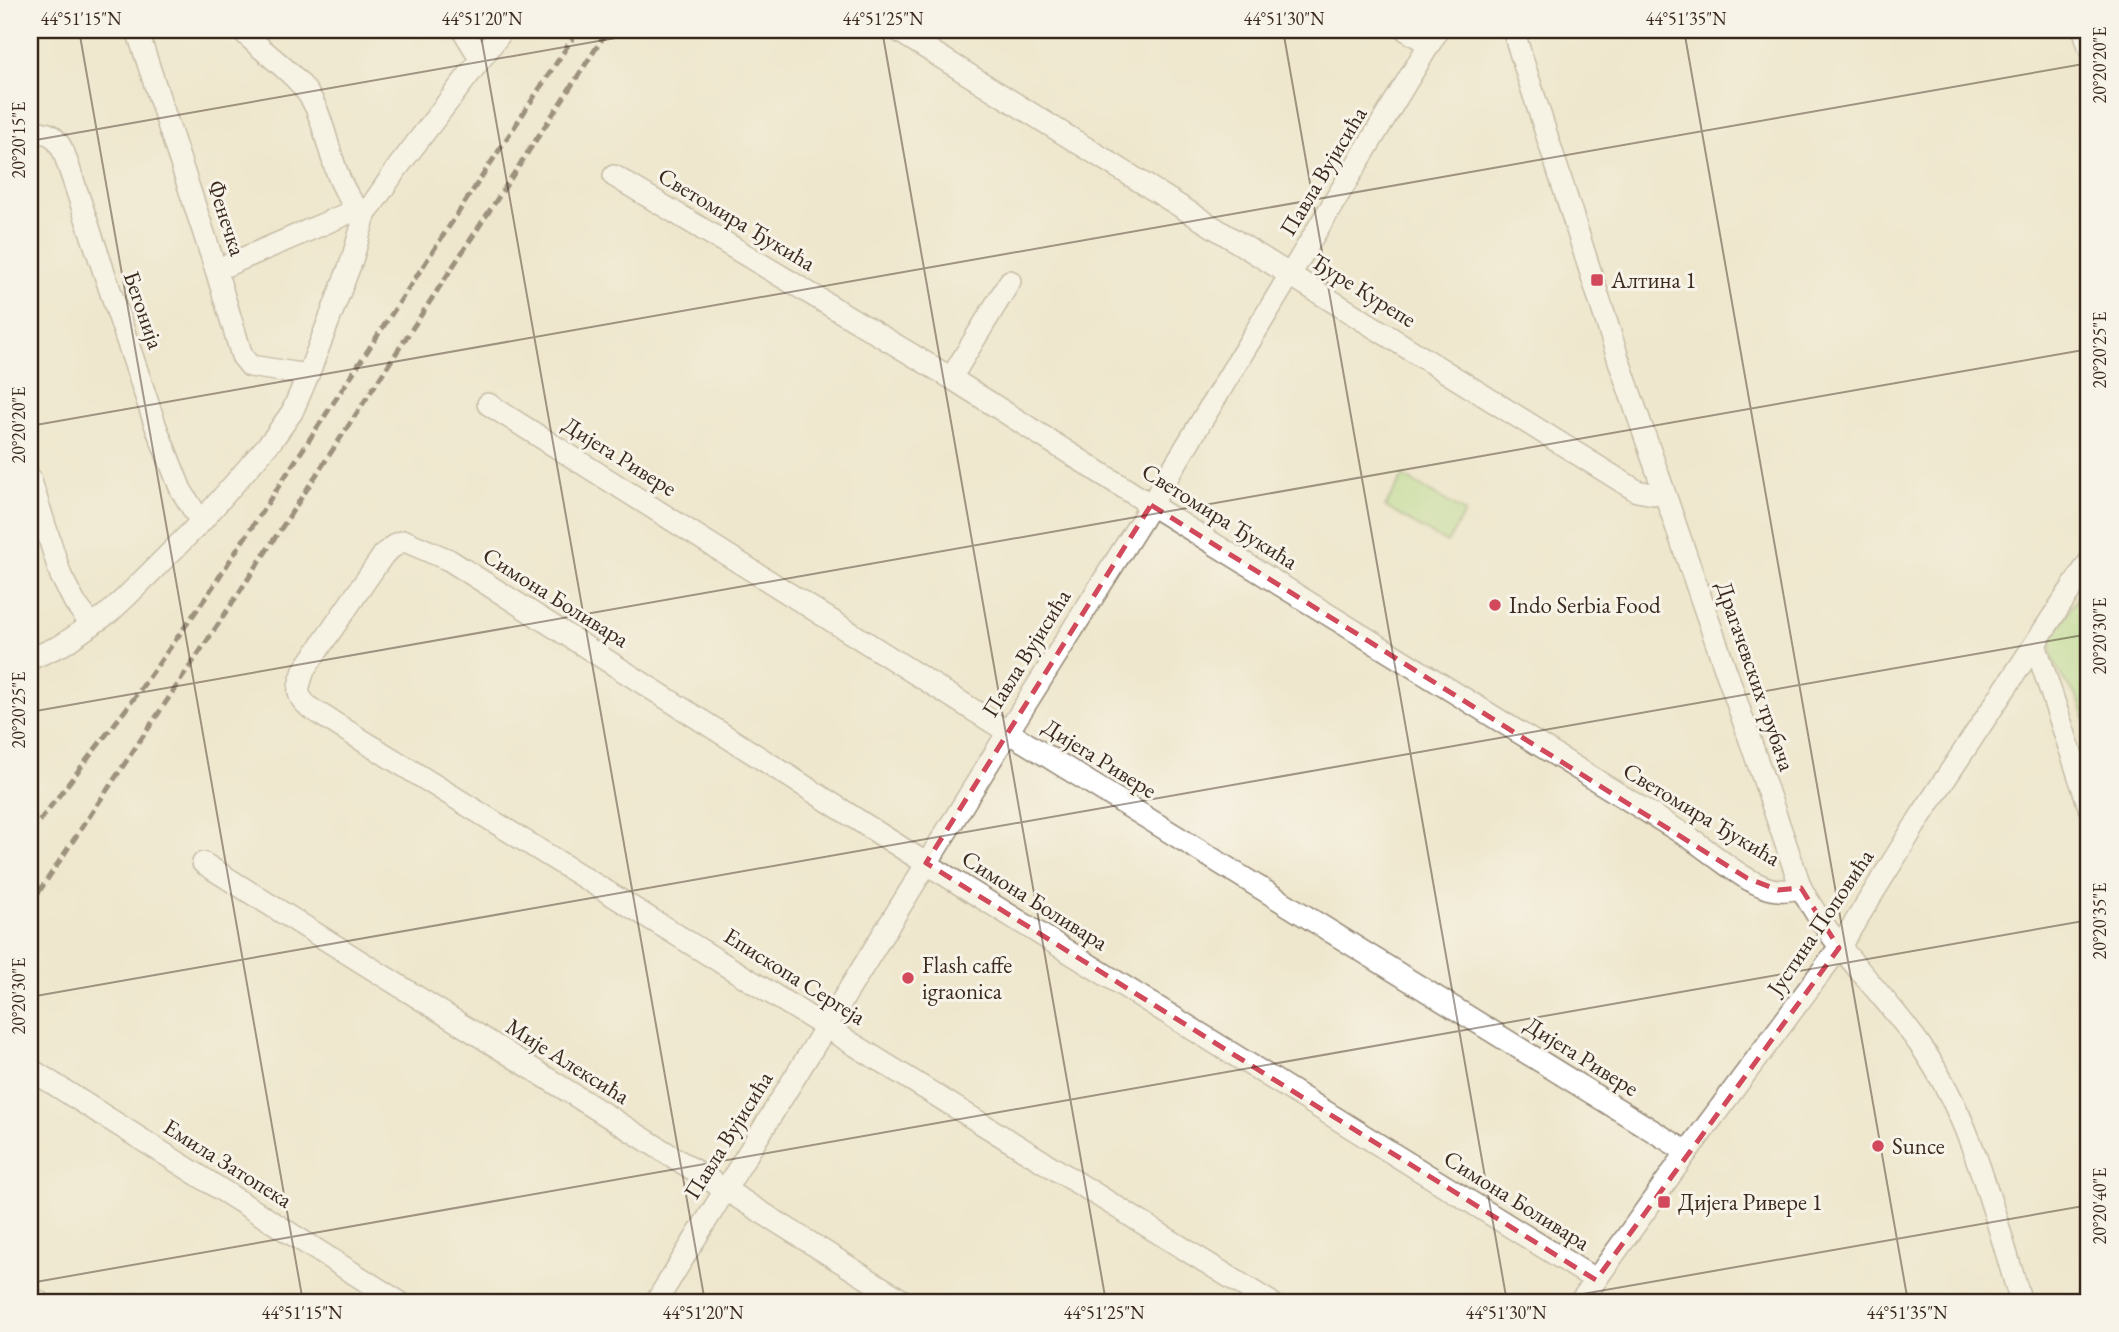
<svg xmlns="http://www.w3.org/2000/svg" width="2119" height="1332" viewBox="0 0 2119 1332" font-family="'EB Garamond',serif">
<style>
.green{fill:#adda87;stroke:#748252;stroke-width:2}
.lines{fill:none;stroke-linecap:round;stroke-linejoin:round}
.minor-casing{stroke:#958876;stroke-width:24}
.minor{stroke:#fff;stroke-width:21}
.rail{stroke:#3b2a1e;stroke-width:5;stroke-dasharray:10 5;stroke-linecap:butt}
.marked{fill:none;stroke:#d1495b;stroke-width:5;stroke-dasharray:14 9;stroke-linejoin:round}
.ticks{fill:none;stroke:#3b2a1e;stroke-width:2;stroke-opacity:0.45}
.poi-dot{fill:#d1495b;stroke:#f7f3e8;stroke-width:2.5}
.labels{text-anchor:middle;dominant-baseline:central;stroke-width:6;stroke-linejoin:round;paint-order:stroke}
.street-label{font-size:23px;fill:#3b2a1e;stroke:#f7f3e8}
.poi-label{font-size:23px;fill:#3b2a1e;stroke:#f7f3e8;text-anchor:start}
.neatline{fill:none;stroke:#3b2a1e;stroke-width:2.5}
.ticks-label{font-size:18px;text-anchor:middle;fill:#3b2a1e}
</style>
<rect width="100%" height="100%" fill="#f7f3e8"/>
<filter id="ink" filterUnits="userSpaceOnUse"><feTurbulence type="fractalNoise" baseFrequency=".0143" numOctaves="2"/><feDisplacementMap in="SourceGraphic" scale="14" xChannelSelector="R" yChannelSelector="G"/><feConvolveMatrix kernelMatrix="1 2 1 2 8 2 1 2 1" color-interpolation-filters="sRGB"/></filter>
<filter id="wash" filterUnits="userSpaceOnUse"><feTurbulence type="fractalNoise" baseFrequency=".00686" numOctaves="4" result="noise"/><feDisplacementMap in="SourceGraphic" scale="28" xChannelSelector="R" yChannelSelector="G"/><feGaussianBlur stdDeviation="1.57" result="paint"/><feColorMatrix in="noise" values="0 0 0 0 0 0 0 0 0 0 0 0 0 0 0 0 0 1.4 0 .05"/><feComposite in="paint" operator="in"/></filter>
<g filter="url(#wash)">
<rect width="100%" height="100%" fill="#efe7cd"/>
<g class="green">
<path d="M1403 476 1465 512 1447 543 1385 507Z"/>
<path d="M2089 579V732C2086 721 2083 709 2078 699 2065 677 2047 665 2052 638Z"/>
</g>
</g>
<g filter="url(#ink)">
<g class="lines">
<defs>
<g id="minor">
<path d="M137 30 216 270 242 356 250 366 308 375"/>
<path d="M242 30C266 57 300 73 316 108 331 142 334 191 365 215"/>
<path d="M463 30 480 58"/>
<path d="M897 30 1637 491 1653 494 1663 491"/>
<path d="M1406 30 1429 44"/>
<path d="M1513 30 1620 364 1801 888C1833 948 1881 990 1920 1045 1973 1120 1994 1215 2021 1302"/>
<path d="M2084 30 2089 47"/>
<path d="M30 133C49 130 56 136 64 153L156 427 181 490 201 522"/>
<path d="M614 176 951 378 1151 505 1693 840C1715 855 1752 889 1779 890 1786 891 1794 889 1801 888"/>
<path d="M216 270 358 209"/>
<path d="M951 378 1010 281"/>
<path d="M488 404 1008 732 1687 1152"/>
<path d="M30 478 61 576 75 603 92 625"/>
<path d="M2035 644 2089 807"/>
<path d="M30 659 62 645 110 612 126 597 201 522 273 439 292 412 308 375 352 260 365 215 398 167 503 30"/>
<path d="M203 863 905 1302"/>
<path d="M30 1069 399 1302"/>
<path d="M30 1296 39 1302"/>
<path d="M656 1302 1008 732 1141 521 1438 30"/>
<path d="M1270 1302 310 708C294 694 298 689 304 670L384 554 398 543 405 541 449 560 916 857 1596 1280"/>
<path d="M1580 1302 1687 1152 1839 948 1922 814 2089 562"/>
</g>
</defs>
<use href="#minor" class="minor-casing"/>
<use href="#minor" class="minor"/>
<g class="rail">
<path d="M30 833 130 704 206 597 578 30"/>
<path d="M30 905 227 611 608 30"/>
</g>
</g>
</g>
<path d="M0 0H2119V1332H0ZM1151 505 1747 878 1778 890 1801 888 1839 948 1596 1280 926 863Z" fill="#efe7cd" fill-opacity=".55" fill-rule="evenodd"/>
<path class="marked" d="M1151 505 1747 878 1778 890 1801 888 1839 948 1596 1280 926 863Z"/>
<path class="ticks" d="M79 30 303 1302M480 30 705 1302M882 30 1106 1302M1283 30 1507 1302M1684 30 1908 1302M2085 30 2089 52M30 141 661 30M30 426 2089 63M30 712 2089 349M30 997 2089 634M30 1283 2089 920M1537 1302 2089 1205"/>
<g class="poi-dot">
<rect x="1590" y="273" width="14" height="14" rx="3.5"/>
<circle cx="1495" cy="605" r="7"/>
<circle cx="908" cy="978" r="7"/>
<circle cx="1878" cy="1146" r="7"/>
<rect x="1657" y="1195" width="14" height="14" rx="3.5"/>
</g>
<g class="labels">
<g class="street-label">
<text transform="translate(1323 171) rotate(-59)">Павла Вујисића</text>
<text transform="translate(227 218) rotate(72)">Фенечка</text>
<text transform="translate(737 219) rotate(31)">Светомира Ђукића</text>
<text transform="translate(1364 290) rotate(32)">Ђуре Курепе</text>
<text transform="translate(144 310) rotate(71)">Бегонија</text>
<text transform="translate(620 456) rotate(32)">Дијега Ривере</text>
<text transform="translate(1220 516) rotate(32)">Светомира Ђукића</text>
<text transform="translate(556 597) rotate(32)">Симона Боливара</text>
<text transform="translate(1026 653) rotate(-58)">Павла Вујисића</text>
<text transform="translate(1756 676) rotate(71)">Драгачевских трубача</text>
<text transform="translate(1100 758) rotate(32)">Дијега Ривере</text>
<text transform="translate(1702 814) rotate(31)">Светомира Ђукића</text>
<text transform="translate(1035 900) rotate(32)">Симона Боливара</text>
<text transform="translate(1820 922) rotate(-56)">Јустина Поповића</text>
<text transform="translate(795 976) rotate(32)">Епископа Сергеја</text>
<text transform="translate(1582 1056) rotate(32)">Дијега Ривере</text>
<text transform="translate(568 1061) rotate(32)">Мије Алексића</text>
<text transform="translate(728 1135) rotate(-58)">Павла Вујисића</text>
<text transform="translate(228 1163) rotate(32)">Емила Затопека</text>
<text transform="translate(1517 1200) rotate(32)">Симона Боливара</text>
</g>
<g class="poi-label">
<text x="1611" y="280">Алтина 1</text>
<text x="1509" y="605">Indo Serbia Food</text>
<text x="922" y="965">Flash caffe<tspan x="922" dy="26">igraonica</tspan></text>
<text x="1892" y="1146">Sunce</text>
<text x="1678" y="1202">Дијега Ривере 1</text>
</g>
</g>
<rect width="2119" height="1332" fill="none" stroke="#f7f3e8" stroke-width="77"/>
<rect x="38" y="38" width="2042" height="1256" class="neatline"/>
<g class="ticks-label">
<text x="81" y="25">44°51'15"N</text>
<text x="482" y="25">44°51'20"N</text>
<text x="883" y="25">44°51'25"N</text>
<text x="1284" y="25">44°51'30"N</text>
<text x="1686" y="25">44°51'35"N</text>
<text transform="translate(2100 65) rotate(-90)" y="6">20°20'20"E</text>
<text transform="translate(19 140) rotate(-90)" y="6">20°20'15"E</text>
<text transform="translate(2100 350) rotate(-90)" y="6">20°20'25"E</text>
<text transform="translate(19 425) rotate(-90)" y="6">20°20'20"E</text>
<text transform="translate(2100 636) rotate(-90)" y="6">20°20'30"E</text>
<text transform="translate(19 710) rotate(-90)" y="6">20°20'25"E</text>
<text transform="translate(2100 921) rotate(-90)" y="6">20°20'35"E</text>
<text transform="translate(19 996) rotate(-90)" y="6">20°20'30"E</text>
<text transform="translate(2100 1206) rotate(-90)" y="6">20°20'40"E</text>
<text x="302" y="1319">44°51'15"N</text>
<text x="703" y="1319">44°51'20"N</text>
<text x="1104" y="1319">44°51'25"N</text>
<text x="1506" y="1319">44°51'30"N</text>
<text x="1907" y="1319">44°51'35"N</text>
</g>
</svg>
